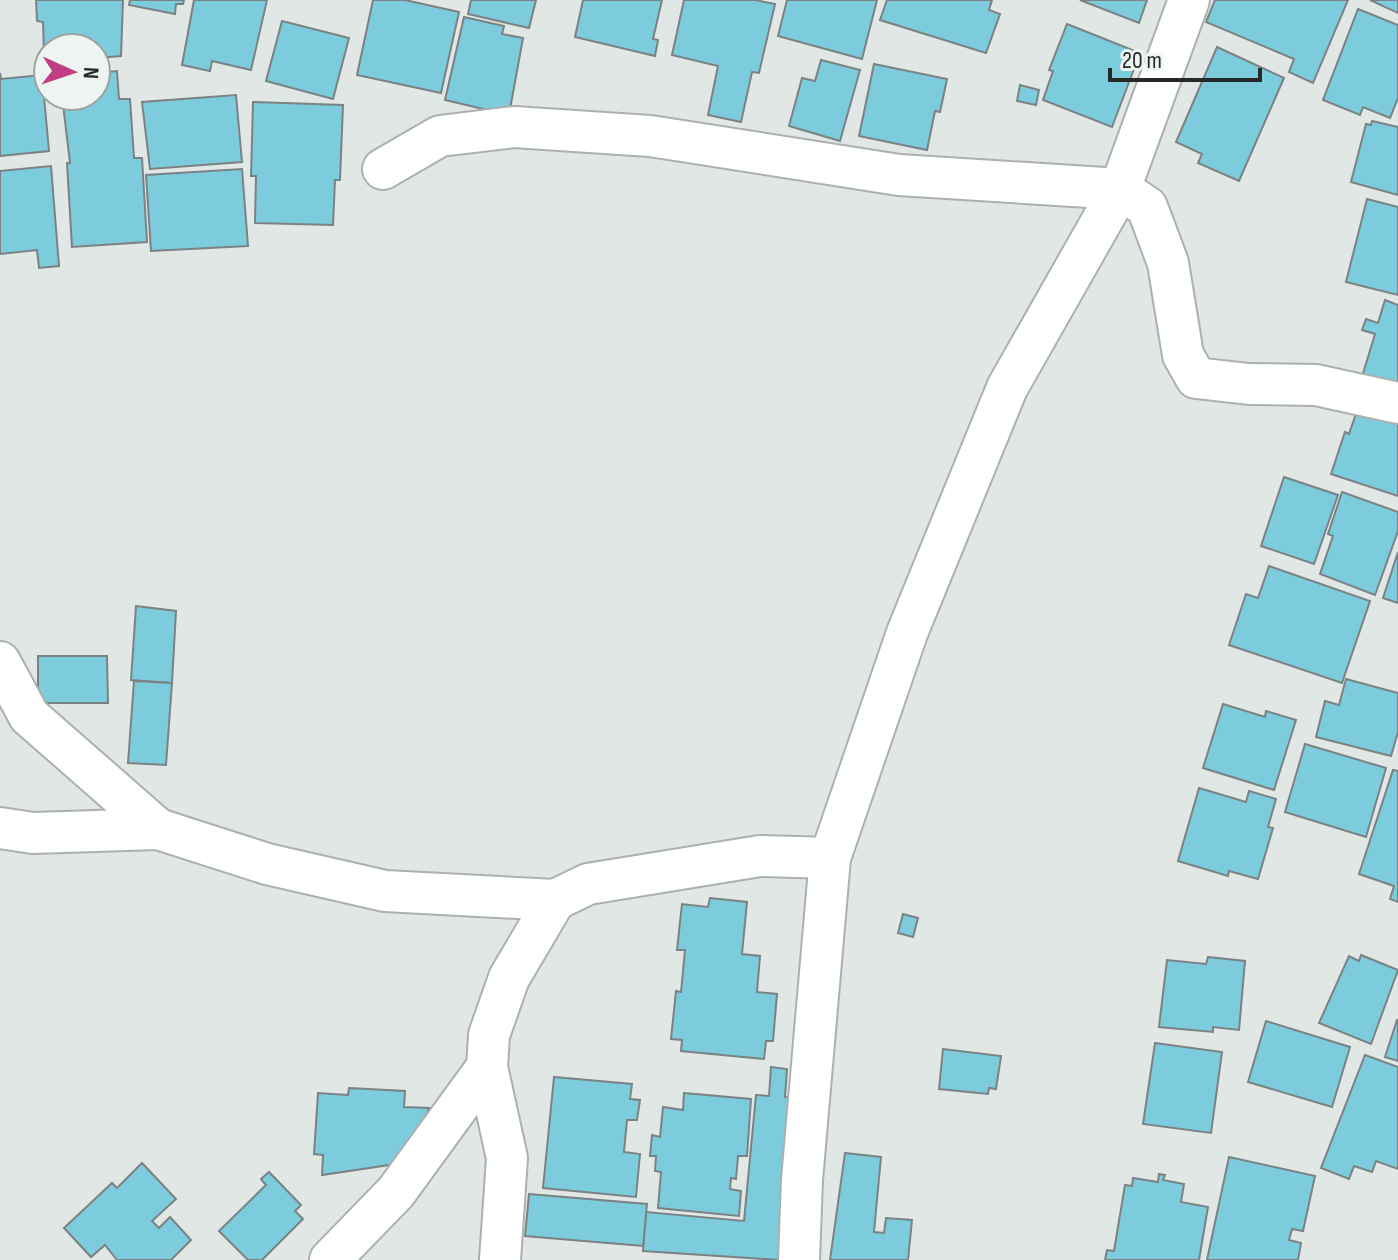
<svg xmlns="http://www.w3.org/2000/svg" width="1398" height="1260" viewBox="0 0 1398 1260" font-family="'Sofia Sans Condensed',sans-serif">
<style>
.building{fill:#7dccde;stroke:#7b8283;stroke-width:2}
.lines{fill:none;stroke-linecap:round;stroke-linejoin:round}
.street-casing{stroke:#aab1af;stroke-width:44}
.street{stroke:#fff;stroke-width:40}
</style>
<rect width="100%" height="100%" fill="#e0e7e5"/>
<g class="building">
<path d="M36 0H123L121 56 96 58V48H48V53H44L43 22 37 21Z"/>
<path d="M130 0H184L183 4H176L175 14 129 5Z"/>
<path d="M194 0H267L251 70 212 61 210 71 182 65Z"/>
<path d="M373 0H405L459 12 441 93 357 75Z"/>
<path d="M471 0H536L529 28 468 14Z"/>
<path d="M583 0H662L653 39 658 40 655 56 575 37Z"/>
<path d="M684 0H755L775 4 759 73 752 72 741 122 708 115 718 66 672 55Z"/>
<path d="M787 0H877L862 59 778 36Z"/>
<path d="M887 0H992L989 10 1000 14 986 53 880 20Z"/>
<path d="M1080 0H1147L1139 23Z"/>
<path d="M1215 0H1348L1313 83 1289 72 1294 59 1206 22Z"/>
<path d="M1370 0H1398V13Z"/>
<path d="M1358 9 1398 25V98L1390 118 1363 107 1360 115 1323 100Z"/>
<path d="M464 17 504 26 502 34 523 38 509 115 445 100Z"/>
<path d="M282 21 349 38 333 99 266 81Z"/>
<path d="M1067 24 1140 53 1112 127 1043 100 1053 71 1049 70Z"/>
<path d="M1217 47 1284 78 1239 181 1198 163 1202 154 1176 142Z"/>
<path d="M821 60 860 70 840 141 789 126 802 78 815 81Z"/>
<path d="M874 64 947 79 940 112 935 111 927 150 859 136Z"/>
<path d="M117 71 119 99H130L134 158H142L147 242 72 247 67 163H70L62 96H96V73Z"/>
<path d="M0 73 1 79 42 75 49 151 0 156Z"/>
<path d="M1020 85 1039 90 1036 105 1017 101Z"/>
<path d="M236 95 242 162 150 169 142 102Z"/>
<path d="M253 102 343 105 340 180H335L333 225 255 223 256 176H251Z"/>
<path d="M1372 121 1398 127V195L1351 182 1366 124 1371 125Z"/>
<path d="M51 166 59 266 39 268 37 250 0 254V171Z"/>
<path d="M242 169 248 246 151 251 146 175Z"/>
<path d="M1367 199 1398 207V295L1346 282Z"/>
<path d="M1385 300 1398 305V393L1361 380 1375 334 1362 330 1366 319 1378 323Z"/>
<path d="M1362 396 1398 408V496L1331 474 1345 432 1349 434Z"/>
<path d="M1284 477 1338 495 1314 564 1261 546Z"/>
<path d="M1342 492 1398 512V531L1375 595 1320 574 1333 536 1328 534Z"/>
<path d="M1398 552V603L1383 598Z"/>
<path d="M1269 566 1370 601 1342 683 1229 645 1246 594 1258 598Z"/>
<path d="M136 606 176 611 172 683 131 680Z"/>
<path d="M38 656H107L108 703H38Z"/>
<path d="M1346 679 1398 693V732L1391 756 1316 737 1325 701 1339 705Z"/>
<path d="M134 681 172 683 166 765 128 763Z"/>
<path d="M1223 704 1265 717 1266 711 1296 720 1274 790 1203 768Z"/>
<path d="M1305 744 1386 768 1366 837 1285 812Z"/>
<path d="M1393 770 1398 771V902L1390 899 1394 886 1359 874Z"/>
<path d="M1199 788 1246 802 1249 791 1276 799 1268 827 1273 828 1258 879 1229 871 1228 876 1178 861Z"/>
<path d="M710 898 747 902 742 954 760 956 757 992 777 994 773 1041H766L764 1059 681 1051 682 1040 671 1039 676 991 681 992 685 950H677L682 904 708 907Z"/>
<path d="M903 914 918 918 913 937 898 933Z"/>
<path d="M1361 955 1398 970 1371 1044 1319 1023 1349 956 1359 961Z"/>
<path d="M1208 957 1245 961 1239 1030 1213 1027V1032L1159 1027 1167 960 1206 964Z"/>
<path d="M1397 1020H1398V1061L1385 1057Z"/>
<path d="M1266 1021 1350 1047 1332 1107 1248 1082Z"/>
<path d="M1155 1043 1222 1052 1211 1133 1143 1124Z"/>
<path d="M943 1049 1001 1056 996 1089 989 1088 988 1094 939 1089Z"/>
<path d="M1365 1055 1398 1067V1169L1376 1161 1372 1172 1354 1166 1349 1179 1321 1168Z"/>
<path d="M771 1067 787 1069 785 1097 794 1098 779 1260 643 1251 646 1212 744 1221 756 1095 769 1096Z"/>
<path d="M554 1077 632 1084 630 1099 640 1100 637 1120H627L624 1152 640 1154 636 1197 543 1188Z"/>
<path d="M349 1088 405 1091 404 1107 429 1108 409 1162 322 1175 323 1155 314 1154 318 1093 348 1095Z"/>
<path d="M684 1093 751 1099 747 1156H738L736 1179 731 1178 730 1189 741 1191 739 1216 658 1208 661 1172 655 1171 656 1156H650L652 1135 660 1137 663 1107 683 1110Z"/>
<path d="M845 1153 881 1157 874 1232 884 1233 886 1218 912 1220 908 1260H830Z"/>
<path d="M1229 1157 1315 1176 1303 1231 1292 1229 1289 1240 1301 1243 1298 1260H1207Z"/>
<path d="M142 1163 176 1199 152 1221 159 1228 170 1217 191 1240 171 1260H117L105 1245 91 1257 64 1228 112 1183 117 1188Z"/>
<path d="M269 1172 301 1205 295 1211 303 1219 262 1260H248L219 1231 266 1185 261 1179Z"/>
<path d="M1159 1174 1165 1175 1163 1180 1184 1184 1181 1202 1208 1207 1199 1260H1105L1107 1250 1114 1251 1125 1185 1132 1186 1133 1178 1158 1182Z"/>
<path d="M529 1194 647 1204 643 1246 525 1236Z"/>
</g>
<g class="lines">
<defs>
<g id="street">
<path d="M383 169 440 136 514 127 650 136 899 175 1120 189 1147 207 1168 263 1183 355 1196 378 1249 384 1316 385 1398 403"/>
<path d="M0 662 29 716 158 829"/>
<path d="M0 828 33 833 158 829 267 864 385 891 555 900"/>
<path d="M487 1067 507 1158 500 1260"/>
<path d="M330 1260 396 1192 487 1067 489 1035 509 978 555 900 588 884 760 856 830 858"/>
<path d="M799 1260 802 1180 830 858 907 633 1007 388 1120 189 1189 0"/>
</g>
</defs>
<use href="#street" class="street-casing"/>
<use href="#street" class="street"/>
</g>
<g transform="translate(72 72) rotate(93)"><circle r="38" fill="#edf4f2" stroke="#9da3a1" stroke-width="2"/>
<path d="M0-6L14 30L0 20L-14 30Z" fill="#c13d81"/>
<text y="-12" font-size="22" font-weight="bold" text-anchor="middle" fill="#262928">N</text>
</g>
<path d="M1110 68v12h150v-12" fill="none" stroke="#262928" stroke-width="4"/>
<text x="1122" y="68" font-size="24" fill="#262928" stroke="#edf4f2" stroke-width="6" paint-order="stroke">20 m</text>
</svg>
